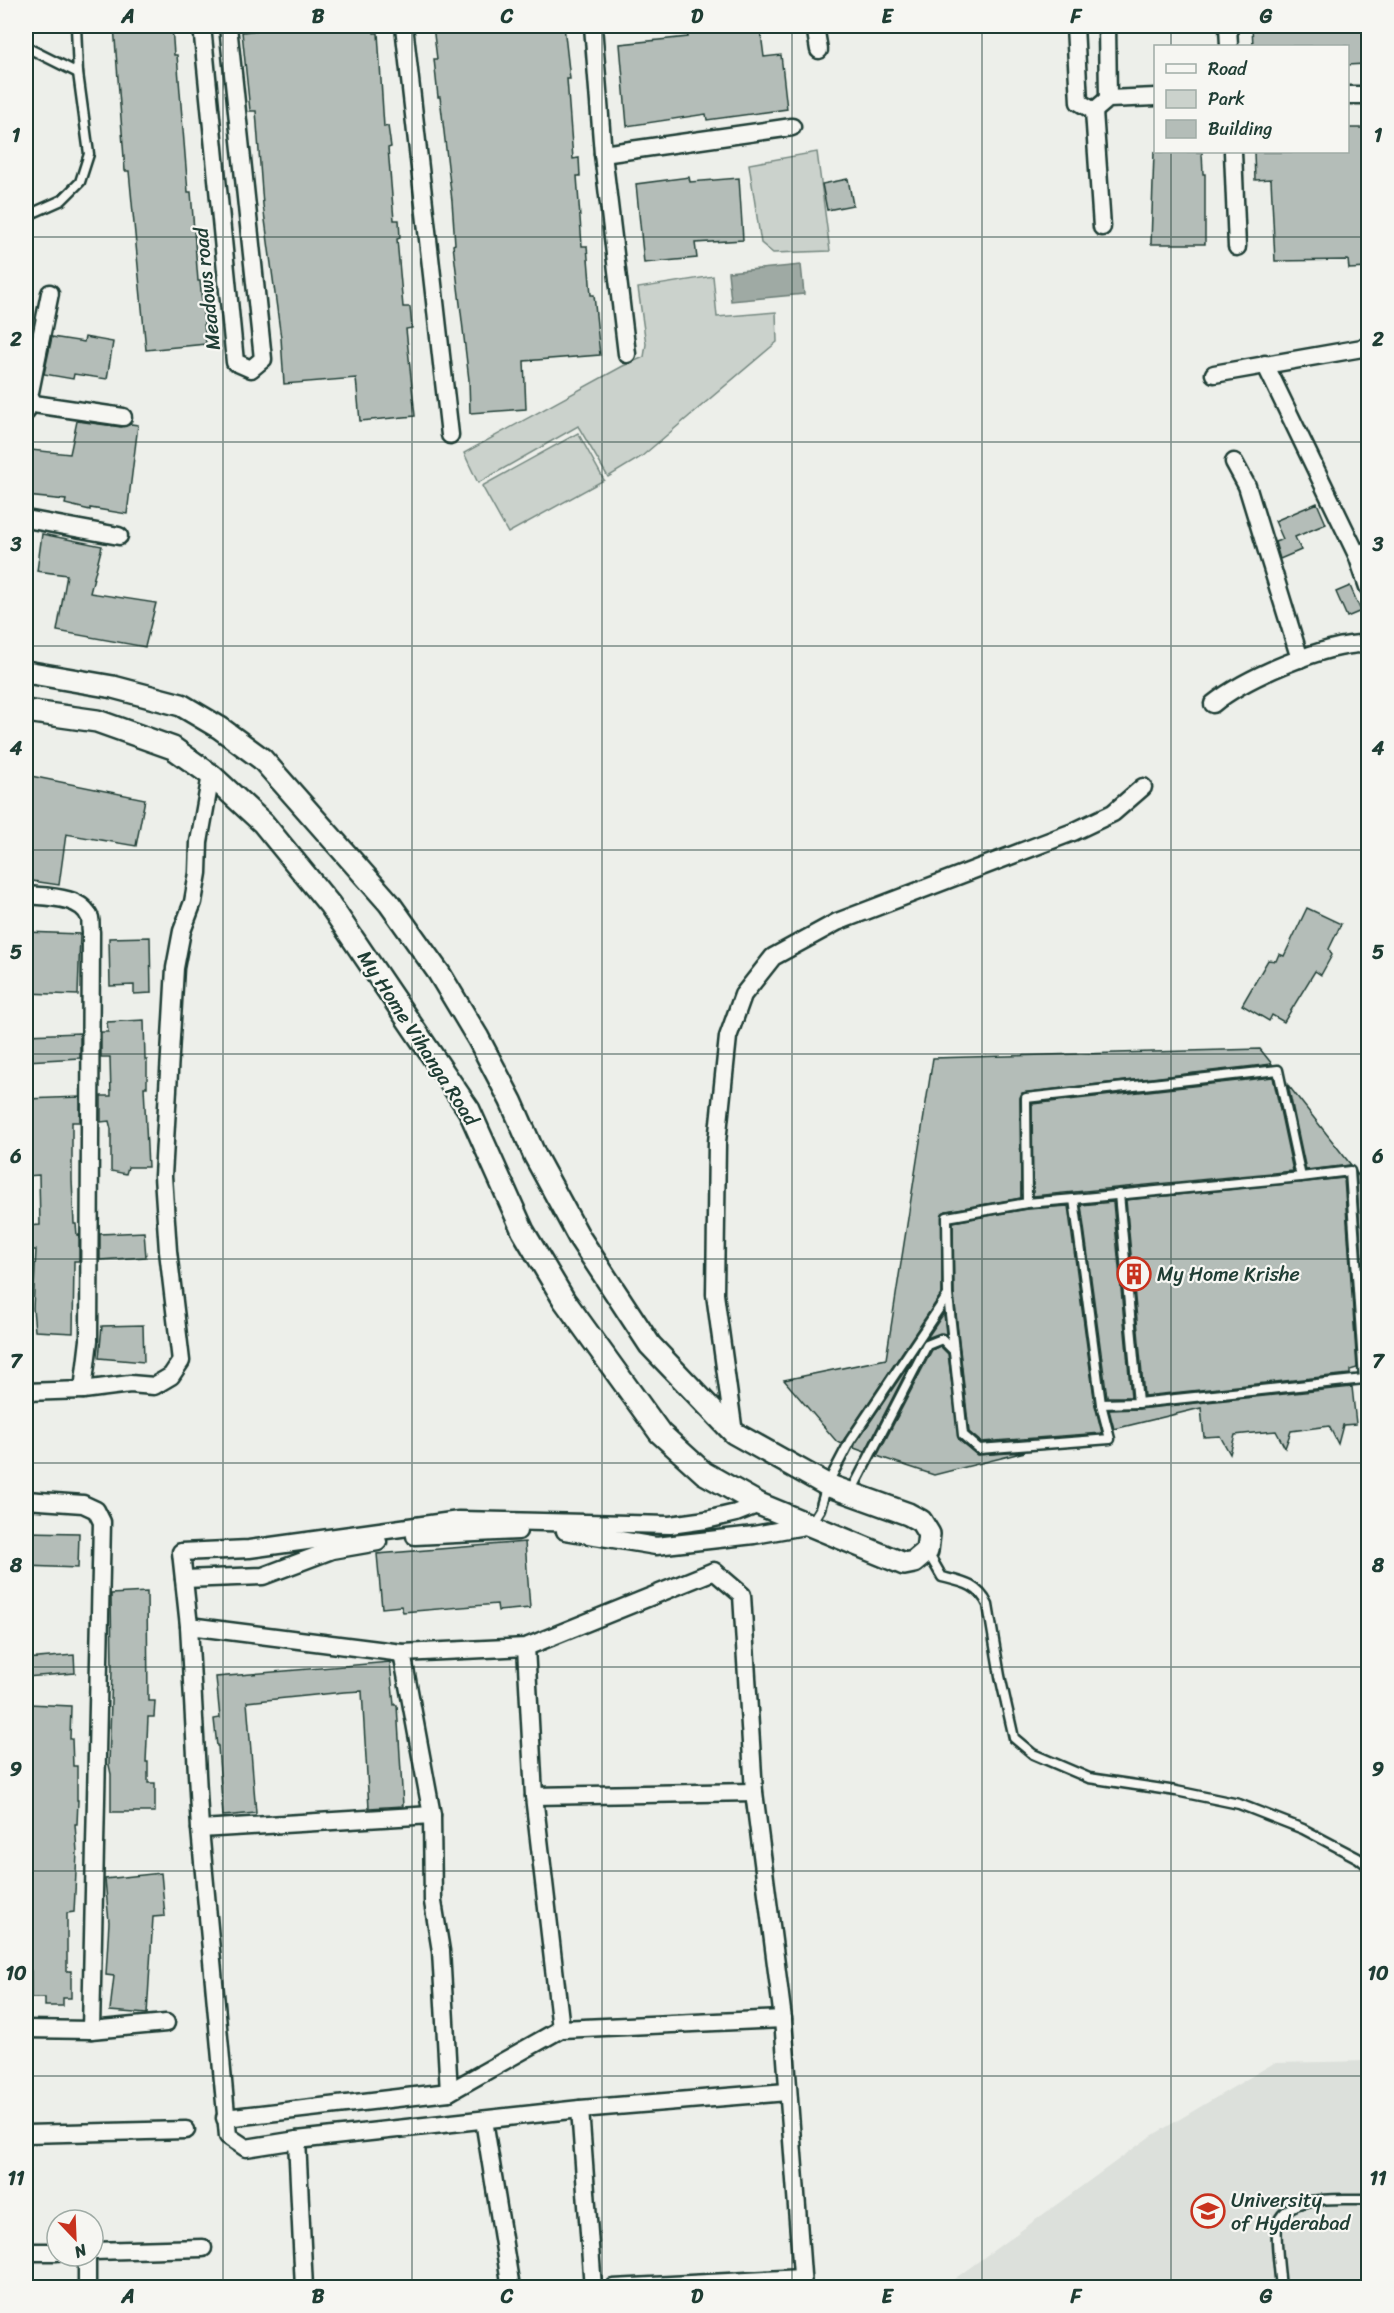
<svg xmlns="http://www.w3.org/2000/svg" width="1394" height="2313" viewBox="0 0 1394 2313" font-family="Sriracha,sans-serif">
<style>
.built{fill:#dce0db}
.green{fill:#cbd2cc;stroke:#758880;stroke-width:1.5}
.water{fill:#9faaa4;stroke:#6c7e77;stroke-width:1.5}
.building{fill:#b4bdb8;stroke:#1f3d34;stroke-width:1.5}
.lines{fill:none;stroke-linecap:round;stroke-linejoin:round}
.service-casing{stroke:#1f3d34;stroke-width:13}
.minor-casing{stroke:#1f3d34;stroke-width:21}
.tertiary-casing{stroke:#1f3d34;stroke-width:26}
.service{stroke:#f6f6f2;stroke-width:8}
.minor{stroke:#f6f6f2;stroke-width:16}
.tertiary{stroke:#f6f6f2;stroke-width:21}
.grid{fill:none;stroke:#1f3d34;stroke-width:1.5;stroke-opacity:0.55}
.labels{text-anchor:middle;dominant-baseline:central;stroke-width:4.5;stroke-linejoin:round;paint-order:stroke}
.street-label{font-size:20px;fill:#1f3d34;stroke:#f6f6f2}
.poi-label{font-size:20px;fill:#1f3d34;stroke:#f6f6f2;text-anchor:start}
.neatline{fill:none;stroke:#1f3d34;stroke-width:2}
.grid-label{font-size:20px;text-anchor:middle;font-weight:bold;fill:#1f3d34}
</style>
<rect width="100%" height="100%" fill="#edefea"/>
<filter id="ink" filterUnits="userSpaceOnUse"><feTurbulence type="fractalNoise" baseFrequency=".0167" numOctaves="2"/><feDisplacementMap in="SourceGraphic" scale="12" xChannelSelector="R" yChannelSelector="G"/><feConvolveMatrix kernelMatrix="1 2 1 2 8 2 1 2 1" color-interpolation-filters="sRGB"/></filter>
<g filter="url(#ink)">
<path class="built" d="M1368 2061V2287L946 2288V2285L1148 2138 1274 2063Z"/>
<g class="green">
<path d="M817 152 830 251 773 253 761 243 749 164Z"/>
<path d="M713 276 717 317 776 312 777 342 641 457 608 477 578 426 478 483 464 453 623 366 644 357 646 344 638 288Z"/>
<path d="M578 433 604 480 508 533 482 486Z"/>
</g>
<path class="water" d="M801 265 804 294 731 301 728 272Z"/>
<g class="building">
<path d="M114 26H172L174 55H177L188 192H191L198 281H200L206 344 146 350 129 171H125Z"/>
<path d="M298 26H373L374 33H378L384 127 388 126 391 147 388 148 394 220H399L400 238 397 239 403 307H410L412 328 406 329 415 416 360 421 356 378 284 384 281 338 263 205 256 111H250L242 32Z"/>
<path d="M433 26H564L570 79H567L573 159 579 158 580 176H577L582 246H587L591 295H594L600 355 524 361 526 409 470 413 469 380 453 245 455 244 452 201 440 97H438L434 59H437Z"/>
<path d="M686 26H760L764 57 781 55 787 109 707 120 706 114 627 126 620 44 688 37Z"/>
<path d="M1252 26H1364L1365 64 1347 65V46H1253Z"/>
<path d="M1347 128H1367L1368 268 1349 269 1348 260 1275 261 1271 179 1255 180 1254 152H1347Z"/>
<path d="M1154 152H1202L1203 174H1205V244H1151Z"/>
<path d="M689 177 690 182 739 178 743 240 695 243 697 258 644 263 636 184Z"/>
<path d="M848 179 853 205 827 210 822 184Z"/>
<path d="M52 337 84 342 85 337 113 342 107 379 74 374 73 379 44 374Z"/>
<path d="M77 421 121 427 131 424 138 425 127 514 90 508V510L65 504 66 500 26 496 31 450 70 454Z"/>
<path d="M1317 503 1326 524 1295 537 1301 550 1280 559 1275 542 1283 539 1275 521Z"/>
<path d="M42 534 102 546 90 593 156 603 145 647 57 631 67 575 37 571Z"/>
<path d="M1350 586 1361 611 1347 617 1336 592Z"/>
<path d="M26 775 145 799 136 846 66 834 59 885 26 880Z"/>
<path d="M1307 908 1341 924 1329 949 1332 955 1321 975 1315 971 1284 1022 1272 1015 1269 1021 1242 1005 1268 960 1276 961 1279 954 1284 956Z"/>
<path d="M26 932 80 934 78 995 26 993Z"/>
<path d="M150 937 151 993 134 994V985L110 986 109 938Z"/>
<path d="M144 1020 145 1060H147V1087H144L148 1167H128L126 1174 111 1171V1129L109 1121 101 1122V1096H111L110 1057H101V1032H108L107 1022Z"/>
<path d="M80 1033V1058L26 1061V1035Z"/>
<path d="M1260 1049 1272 1064 1022 1093 1020 1098 1021 1198 946 1211 942 1214V1293L841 1444 837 1442 784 1380 886 1359 933 1058Z"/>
<path d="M1273 1077 1293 1171 1033 1196 1032 1104Z"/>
<path d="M1288 1085 1351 1165 1306 1170Z"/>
<path d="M80 1097V1122H72V1180L74 1224H76L77 1235H79V1261H74L73 1333 35 1331 33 1308 36 1250H26V1226L40 1225 39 1175 26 1176V1099Z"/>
<path d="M1356 1172 1368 1190V1351Z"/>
<path d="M1344 1178 1357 1368 1350 1370V1374L1144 1396 1126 1200Z"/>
<path d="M1113 1202 1131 1397H1107L1081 1205Z"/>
<path d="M1068 1206 1095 1405 1102 1433 981 1442 969 1432 954 1295 953 1222 1028 1209Z"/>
<path d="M144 1232 146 1257 100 1260V1234Z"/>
<path d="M944 1313 946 1334 940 1333 927 1338Z"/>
<path d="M143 1325 144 1362 99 1358 102 1326Z"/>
<path d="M940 1346 948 1354 959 1440 977 1455 1025 1452 934 1475 877 1456 932 1350Z"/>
<path d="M912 1360 865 1452 854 1448 855 1444Z"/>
<path d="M1352 1387 1356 1424 1343 1425 1338 1444 1329 1426 1291 1431 1285 1448 1276 1431 1253 1433 1235 1435 1230 1454 1220 1436 1204 1437 1201 1408 1114 1429 1109 1410 1139 1409Z"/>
<path d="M26 1532 79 1533 78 1568 26 1566Z"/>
<path d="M525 1542 530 1608 498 1611 497 1604 403 1612 401 1606 382 1608 377 1554Z"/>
<path d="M147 1592 148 1701H155L154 1717H148L146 1762H148V1783H155V1812H111V1774L109 1765 112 1670 111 1594Z"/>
<path d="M74 1655 75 1673 26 1677V1659Z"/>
<path d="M390 1662 394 1705H397L403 1806 369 1808 362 1691 344 1692 247 1702 256 1813 223 1816 218 1746H217L214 1719 220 1718 216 1677Z"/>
<path d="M29 1704 71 1706 70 1739H72L73 1766H77V1800H78L77 1824H75L77 1852 74 1912 67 1913V1971H71V1998H63V2006H45V1998H31V1971H26V1756Z"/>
<path d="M161 1873 165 1916 153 1917 147 2014 110 2011 114 1976 106 1975 109 1922 105 1879Z"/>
</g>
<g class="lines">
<defs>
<g id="service">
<path d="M26 47 78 73"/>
<path d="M26 216 62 200 80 182 89 154 78 73 76 26"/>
<path d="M1119 1194 1138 1403"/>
<path d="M1074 1199 1301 1177"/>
<path d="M948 1295 954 1351"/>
<path d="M851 1492 927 1345 942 1339 954 1351 963 1435 979 1449 1110 1439 1101 1404 1074 1199 1027 1203"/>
<path d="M810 1525 820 1509 827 1485 850 1441 948 1295 947 1217 1027 1203 1026 1098 1278 1070 1301 1177 1350 1171 1364 1379 1138 1403 1101 1404"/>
<path d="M927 1551 942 1577C962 1582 978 1584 988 1605L1000 1676 1014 1738 1033 1754 1089 1778 1176 1791 1239 1804 1303 1829 1358 1858 1368 1866"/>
<path d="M1281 2288C1280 2275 1274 2230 1278 2222 1290 2193 1342 2200 1368 2199"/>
</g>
<g id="minor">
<path d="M202 26 235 362 251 369 263 359 228 26"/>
<path d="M404 26 450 435"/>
<path d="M593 26 603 154 627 354"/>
<path d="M815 26 819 50"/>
<path d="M1075 26 1079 102 1094 111 1108 99 1156 97"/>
<path d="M1107 26 1108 99"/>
<path d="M1228 26 1229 46"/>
<path d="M1348 95H1368"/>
<path d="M1094 111 1102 227"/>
<path d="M1233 152 1237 247"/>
<path d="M603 154 792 127"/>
<path d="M1265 364 1357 555"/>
<path d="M1214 374 1368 347"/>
<path d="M27 403 123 417"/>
<path d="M26 412 50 293"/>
<path d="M1234 462 1247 486 1300 659"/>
<path d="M26 519 119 536"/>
<path d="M1368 550 1357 555 1368 587"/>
<path d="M1213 704C1245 678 1327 642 1368 644"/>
<path d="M26 895C44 897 82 895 90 918 91 922 90 928 91 932L89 1340 83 1390 26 1392"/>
<path d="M83 1390 130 1384 154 1386 171 1376 181 1361 168 1251 163 1176 175 968 182 931 193 902 198 873 199 842 211 775"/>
<path d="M734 1433 715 1294 717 1142 728 1037 743 995 773 957 837 922 1073 832 1113 813 1143 787"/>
<path d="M26 1500 83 1504 96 1510 102 1522 91 2030 26 2029"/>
<path d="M565 1531 656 1546 754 1535 810 1525"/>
<path d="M415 1536 518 1531"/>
<path d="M184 1579 263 1576 332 1550 378 1542"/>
<path d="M189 1626 181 1552 249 1549 459 1520 670 1525 706 1520 736 1513 759 1504"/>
<path d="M526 1647 534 1796 561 2029"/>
<path d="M402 1653 432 1815 433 1902 441 1951 449 2092"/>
<path d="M534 1796 754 1792"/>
<path d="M200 1829 432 1815"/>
<path d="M91 2030 166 2023"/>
<path d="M580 2109 593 2288"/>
<path d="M225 2118 449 2092 561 2029 783 2019"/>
<path d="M484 2120 511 2288"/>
<path d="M26 2134 186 2130"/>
<path d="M297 2140 580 2109 787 2092"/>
<path d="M93 2251 203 2248"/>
<path d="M26 2252H57"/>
<path d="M87 2288V2256"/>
<path d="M304 2288 297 2140 246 2148 228 2136 200 1829 189 1626 402 1653 526 1647 714 1571 742 1595 754 1792 783 2019 803 2288"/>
<path d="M613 2288 802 2278"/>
</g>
<path id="tertiary" d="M26 672 113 687 181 705 220 728 262 759 389 903 439 973 478 1038 511 1101 535 1156 579 1237 650 1345 734 1433 827 1485 908 1514 921 1521 929 1534 927 1551 914 1562 904 1564 759 1504 704 1473 660 1433 564 1300 523 1231 469 1110 330 905 263 823 211 775 173 748 97 721 26 711"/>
</defs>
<use href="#service" class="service-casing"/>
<use href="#minor" class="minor-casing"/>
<use href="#tertiary" class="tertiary-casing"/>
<use href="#service" class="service"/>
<use href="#minor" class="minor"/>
<use href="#tertiary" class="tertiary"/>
</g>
</g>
<path class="grid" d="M223 26V2288M412 26V2288M602 26V2288M792 26V2288M982 26V2288M1171 26V46M1171 152V2288M26 237H1368M26 442H1368M26 646H1368M26 850H1368M26 1054H1368M26 1259H1368M26 1463H1368M26 1667H1368M26 1871H1368M26 2076H1368"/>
<defs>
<symbol id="building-ring" viewBox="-11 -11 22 22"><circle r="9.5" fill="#f6f6f2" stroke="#c8321e" stroke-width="1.5"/><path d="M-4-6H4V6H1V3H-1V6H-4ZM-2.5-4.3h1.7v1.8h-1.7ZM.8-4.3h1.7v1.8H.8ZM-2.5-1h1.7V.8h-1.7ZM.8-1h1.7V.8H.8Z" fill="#c8321e"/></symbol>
<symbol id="university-ring" viewBox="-11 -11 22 22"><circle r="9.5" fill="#f6f6f2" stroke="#c8321e" stroke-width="1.5"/><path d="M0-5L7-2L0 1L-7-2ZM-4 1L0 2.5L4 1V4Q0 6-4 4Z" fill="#c8321e"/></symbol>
</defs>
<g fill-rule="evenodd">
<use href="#building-ring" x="1115" y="1255" width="38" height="38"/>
<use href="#university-ring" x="1189" y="2192" width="38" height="38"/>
</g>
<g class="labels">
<g class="street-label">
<text transform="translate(207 289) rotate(-96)">Meadows road</text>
<text transform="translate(418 1038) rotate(57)">My Home Vihanga Road</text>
</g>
<g class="poi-label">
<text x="1157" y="1274">My Home Krishe</text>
<text x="1231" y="2200">University<tspan x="1231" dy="23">of Hyderabad</tspan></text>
</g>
</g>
<rect width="1394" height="2313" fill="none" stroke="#f6f6f2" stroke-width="66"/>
<rect x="1154" y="45" width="195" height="108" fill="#f6f6f2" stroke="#a0aca6" stroke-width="1.5"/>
<rect x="1166" y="64" width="30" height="9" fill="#f6f6f2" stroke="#a0aca6" stroke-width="1.5"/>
<text x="1208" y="75" font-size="18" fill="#1f3d34">Road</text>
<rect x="1166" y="90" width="30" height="18" fill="#cbd2cc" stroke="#a0aca6" stroke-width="1.5"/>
<text x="1208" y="105" font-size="18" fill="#1f3d34">Park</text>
<rect x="1166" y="120" width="30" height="18" fill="#b4bdb8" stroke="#a0aca6" stroke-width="1.5"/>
<text x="1208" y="135" font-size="18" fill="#1f3d34">Building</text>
<g transform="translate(75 2238) rotate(157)"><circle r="28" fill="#f6f6f2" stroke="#a0aca6" stroke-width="1.5"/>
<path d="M0-4.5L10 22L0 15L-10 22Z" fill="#c8321e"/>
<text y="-9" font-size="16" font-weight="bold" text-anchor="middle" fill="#1f3d34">N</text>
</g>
<rect x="33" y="33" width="1328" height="2247" class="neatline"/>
<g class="grid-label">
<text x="128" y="23">A</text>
<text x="318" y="23">B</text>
<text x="507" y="23">C</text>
<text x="697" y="23">D</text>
<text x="887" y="23">E</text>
<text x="1076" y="23">F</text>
<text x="1266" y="23">G</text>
<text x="16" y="142">1</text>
<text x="1378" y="142">1</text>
<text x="16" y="346">2</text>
<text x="1378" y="346">2</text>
<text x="16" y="551">3</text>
<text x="1378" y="551">3</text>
<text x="16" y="755">4</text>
<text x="1378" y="755">4</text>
<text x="16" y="959">5</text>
<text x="1378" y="959">5</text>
<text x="16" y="1163">6</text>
<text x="1378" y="1163">6</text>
<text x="16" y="1368">7</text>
<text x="1378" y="1368">7</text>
<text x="16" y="1572">8</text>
<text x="1378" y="1572">8</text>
<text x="16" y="1776">9</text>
<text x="1378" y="1776">9</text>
<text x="16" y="1980">10</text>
<text x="1378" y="1980">10</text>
<text x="16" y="2185">11</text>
<text x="1378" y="2185">11</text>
<text x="128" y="2303">A</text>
<text x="318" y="2303">B</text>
<text x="507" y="2303">C</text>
<text x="697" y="2303">D</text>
<text x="887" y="2303">E</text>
<text x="1076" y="2303">F</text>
<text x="1266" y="2303">G</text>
</g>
</svg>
